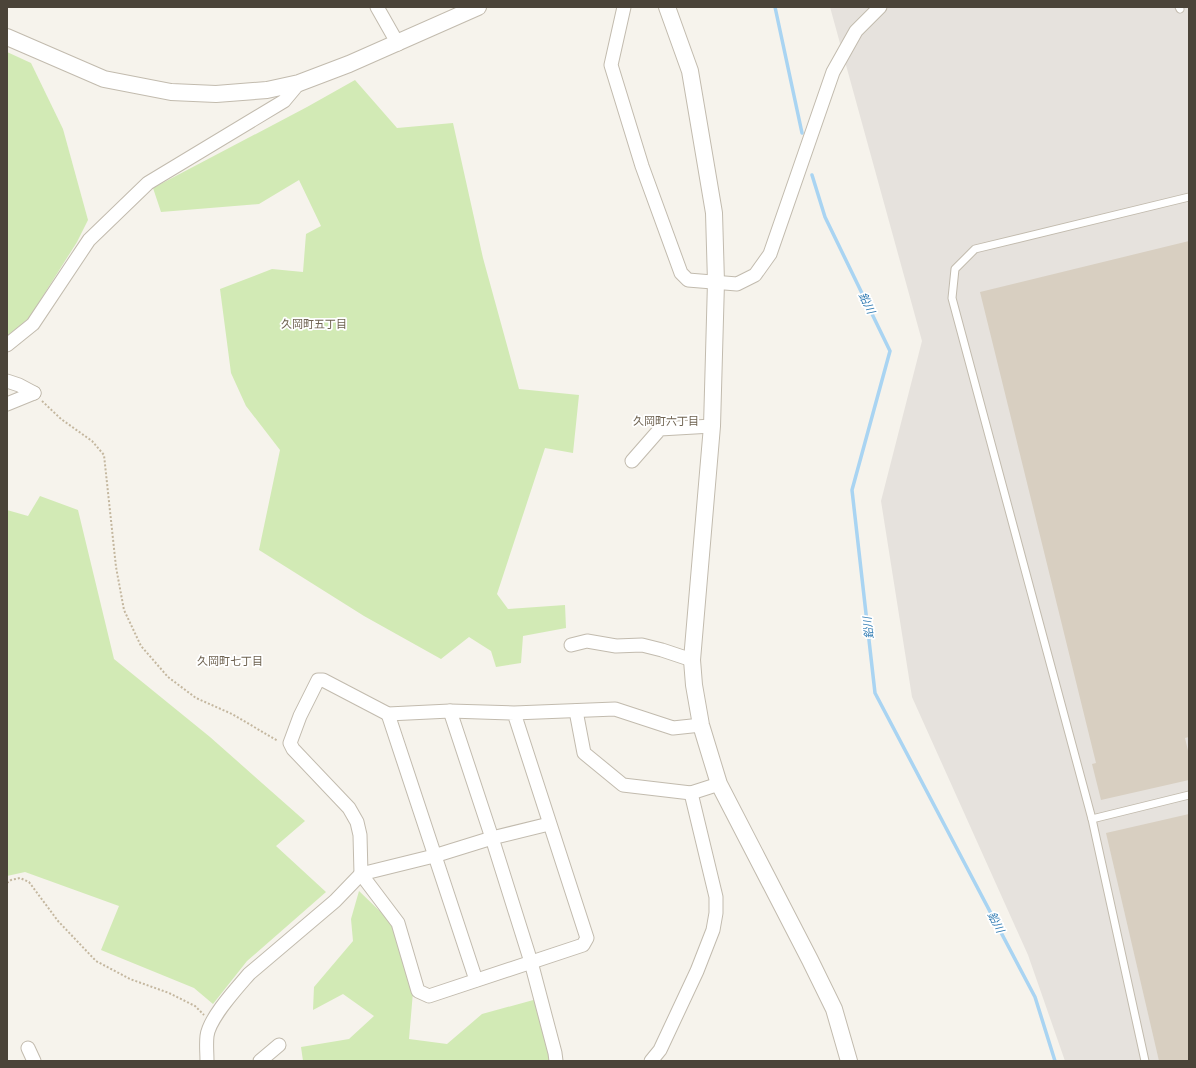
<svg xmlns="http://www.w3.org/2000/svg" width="1196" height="1068" viewBox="0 0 1196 1068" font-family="Ubuntu,'Noto Sans JP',sans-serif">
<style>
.industrial{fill:#e6e2dd}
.green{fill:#d2eab5}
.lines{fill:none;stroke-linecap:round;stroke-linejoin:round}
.stream{stroke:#a9d4f2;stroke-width:3.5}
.building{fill:#d8cfc1}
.service-casing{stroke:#c2bbae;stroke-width:9}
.minor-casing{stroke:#c2bbae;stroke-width:15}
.tertiary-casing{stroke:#c2bbae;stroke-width:18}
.path{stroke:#c4b79f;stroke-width:2;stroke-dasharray:2 2;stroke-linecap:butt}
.service{stroke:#fff;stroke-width:7}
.minor{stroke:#fff;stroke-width:13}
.tertiary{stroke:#fff;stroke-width:16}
.labels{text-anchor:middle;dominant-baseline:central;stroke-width:3.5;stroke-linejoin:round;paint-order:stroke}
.water-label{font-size:11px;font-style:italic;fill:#2e7ab2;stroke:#fff}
.neighbourhood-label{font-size:11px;fill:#6e6250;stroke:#fff}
</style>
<rect width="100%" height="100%" fill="#f6f3ec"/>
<path class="industrial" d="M830 7H1189V1061H1065L1028 955 912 697 881 501 922 341Z"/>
<g class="green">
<path d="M7 52 31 63 63 129 88 220 77 242 29 318 7 336Z"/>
<path d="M355 80 397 128 453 123 483 258 519 389 579 395 573 453 545 448 497 594 508 609 565 605 566 628 523 636 521 663 496 667 491 651 469 637 441 659 364 616 259 550 280 450 246 406 231 373 220 289 272 269 303 272 306 234 321 226 299 180 259 204 161 212 153 188 307 107Z"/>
<path d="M40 496 78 510 114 659 210 737 305 821 276 846 326 892 247 961 213 1004 194 988 101 950 119 906 25 872 7 876V510L28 516Z"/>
<path d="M359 891 390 921 413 992 409 1039 447 1044 482 1014 537 999 553 1061H303L301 1047 349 1039 374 1016 343 994 313 1010 314 987 353 941 351 919Z"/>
</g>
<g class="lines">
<g class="stream">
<path d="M775 7 802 133"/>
<path d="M812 175 825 217 890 351 852 490 875 693 1035 997 1055 1061"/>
</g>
</g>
<g class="building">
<path d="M1189 241V737L1185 738 1189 755V780L1101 800 1092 764 1096 763 980 292Z"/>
<path d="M1189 814V1061H1159L1106 833Z"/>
</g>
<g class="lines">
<defs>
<g id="service">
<path d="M1179 7 1180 9"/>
<path d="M1092 819 1189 795"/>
<path d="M1145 1061 1092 819 952 298 955 269 975 249 1189 197"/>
</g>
<g id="minor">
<path d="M377 7 398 44"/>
<path d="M624 7 611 65 642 166 681 273 688 280 737 284 755 275 770 254 833 72 856 31 880 7"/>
<path d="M7 345 33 324 89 240 148 183 284 101 299 83"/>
<path d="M7 381 19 385 34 393"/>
<path d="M7 404 34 393"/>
<path d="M632 461 660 429 712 426"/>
<path d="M571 645 587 641 616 646 642 645 662 650 692 660"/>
<path d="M450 711 492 838 531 962 555 1053 556 1061"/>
<path d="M576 711 584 753 623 785 691 793"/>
<path d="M514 713 587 938 583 945 429 996 418 991 398 923 361 874 360 835 357 822 349 808 293 749 290 743 300 716 318 680H323L388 714 450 711 514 713 615 709 673 728 701 725"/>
<path d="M388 714 476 980"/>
<path d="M28 1048 34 1061"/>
<path d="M207 1061C207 1053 206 1044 207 1036 209 1018 237 988 249 974L335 901 361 874 434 856 492 838 549 824"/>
<path d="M260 1061 279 1045"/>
<path d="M651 1061 660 1050 697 971 713 930 716 913V897L691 793 719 784"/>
</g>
<g id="tertiary">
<path d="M667 7 690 71 714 213 716 282 712 426 692 660 694 685 701 725 719 784 810 960 834 1009 849 1061"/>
<path d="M7 37 104 79 171 92 216 94 267 90 299 83 349 64 478 7"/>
</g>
</defs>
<use href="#service" class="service-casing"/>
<use href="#minor" class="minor-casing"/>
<use href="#tertiary" class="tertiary-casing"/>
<g class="path">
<path d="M42 401 61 419 92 441 104 455 116 567 124 610 141 646 168 677 196 698 232 714 278 741"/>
<path d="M7 883 11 880 20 878 29 882 58 921 96 961 130 979 169 993 195 1006 204 1015"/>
</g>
<use href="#service" class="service"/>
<use href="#minor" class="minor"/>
<use href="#tertiary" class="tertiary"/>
</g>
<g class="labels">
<g class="water-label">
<text transform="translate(867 303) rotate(64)">鉛川</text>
<text transform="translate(868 628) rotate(-96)">鉛川</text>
<text transform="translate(996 922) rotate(62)">鉛川</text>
</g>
<g class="neighbourhood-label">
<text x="314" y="324">久岡町五丁目</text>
<text x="666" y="421">久岡町六丁目</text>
<text x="230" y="661">久岡町七丁目</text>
</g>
</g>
<rect width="1196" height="1068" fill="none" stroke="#4b4439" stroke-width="16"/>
</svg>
